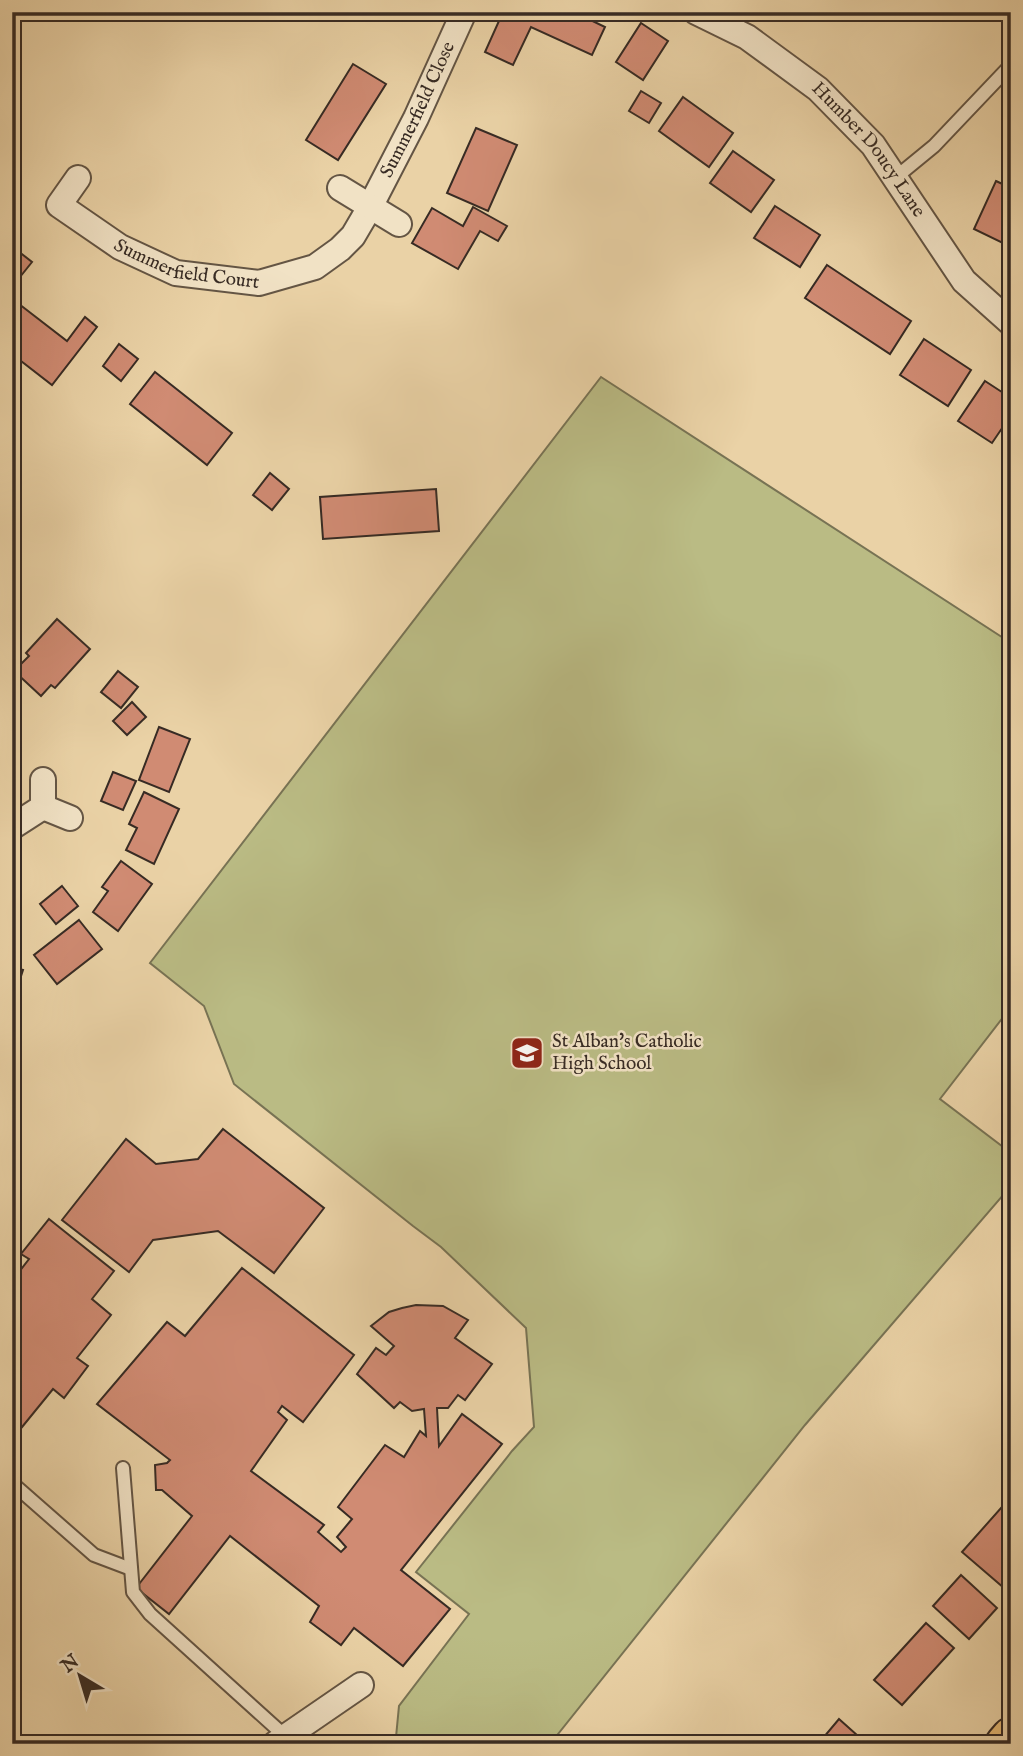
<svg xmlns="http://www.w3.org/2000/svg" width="1023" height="1756" viewBox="0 0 1023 1756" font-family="'IM FELL English',serif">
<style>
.green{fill:#babb84;stroke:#787354;stroke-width:2}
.building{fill:#d08b73;stroke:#372b24;stroke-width:2}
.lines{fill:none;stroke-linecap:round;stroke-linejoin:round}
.service-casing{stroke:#645544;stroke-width:16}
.minor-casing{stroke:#645544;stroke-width:28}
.primary-casing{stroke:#372b24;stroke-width:42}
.service{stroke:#f1e2c5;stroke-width:12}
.minor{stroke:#f1e2c5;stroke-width:24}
.primary{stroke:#e5b973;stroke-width:38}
.labels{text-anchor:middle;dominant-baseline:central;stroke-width:5;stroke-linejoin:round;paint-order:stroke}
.street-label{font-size:19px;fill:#372b24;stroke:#f1e2c5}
.poi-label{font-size:19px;fill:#372b24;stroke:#f1e2c5;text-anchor:start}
</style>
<rect width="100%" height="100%" fill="#ead2a6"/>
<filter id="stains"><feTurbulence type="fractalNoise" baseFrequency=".00286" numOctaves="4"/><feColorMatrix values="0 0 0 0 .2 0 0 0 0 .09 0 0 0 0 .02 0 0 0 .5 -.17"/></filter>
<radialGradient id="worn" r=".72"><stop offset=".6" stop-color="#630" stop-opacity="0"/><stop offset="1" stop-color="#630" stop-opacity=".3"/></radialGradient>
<path class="green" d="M601 377 1011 643V1007L940 1099 1011 1153V1186L805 1425 550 1744H393L396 1737 399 1706 469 1614 416 1572 512 1451 534 1427 526 1328 441 1247 413 1226 234 1084 204 1006 150 963Z"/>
<g class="building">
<path d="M503 12H574L605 27 592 55 531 27 513 65 485 52Z"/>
<path d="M641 23 668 41 643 80 616 62Z"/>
<path d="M353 64 386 84 338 160 306 140Z"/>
<path d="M641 91 661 103 649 123 629 111Z"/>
<path d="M683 97 733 133 709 167 659 131Z"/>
<path d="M476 128 517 145 488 211 447 193Z"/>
<path d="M733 151 774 180 751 212 710 183Z"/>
<path d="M996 181 1011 188V247L974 229Z"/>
<path d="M775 206 820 235 800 267 754 238Z"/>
<path d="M473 207 507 226 498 241 480 231 458 269 412 243 432 208 463 226Z"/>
<path d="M18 251 32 262 12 287V258Z"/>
<path d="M827 265 911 321 890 354 805 298Z"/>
<path d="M19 304 67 341 85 317 97 327 52 385 12 354V313Z"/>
<path d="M924 339 971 370 948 406 900 375Z"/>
<path d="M119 344 138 359 121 381 103 366Z"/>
<path d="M155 372 232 433 207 465 130 404Z"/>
<path d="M985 381 1011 398V415L992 443 958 421Z"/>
<path d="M270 473 289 489 272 510 253 495Z"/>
<path d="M436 489 439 531 323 539 320 497Z"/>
<path d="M57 619 90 649 55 688 51 685 41 696 14 671 29 656 26 653Z"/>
<path d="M118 671 138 687 121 708 101 692Z"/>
<path d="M132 702 146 717 127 735 113 721Z"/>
<path d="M159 727 190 739 169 792 139 780Z"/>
<path d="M113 772 136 781 123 810 101 801Z"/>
<path d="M144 792 179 809 154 864 126 850 137 828 129 824Z"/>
<path d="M121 861 152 884 118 931 93 912 108 891 102 887Z"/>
<path d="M62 886 78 906 56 924 40 904Z"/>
<path d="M79 920 102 949 57 984 34 955Z"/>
<path d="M12 967 23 970 13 1001H12Z"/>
<path d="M223 1129 324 1208 274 1273 218 1231 153 1240 129 1272 62 1220 126 1139 156 1164 198 1159Z"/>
<path d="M49 1219 114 1271 92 1299 111 1315 77 1358 88 1366 64 1398 53 1389 18 1432 12 1427V1281L29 1259 21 1254Z"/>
<path d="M242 1268 354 1355 303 1422 282 1406 278 1412 287 1420 251 1471 324 1525 318 1532 341 1552 346 1547 337 1537 352 1519 338 1507 385 1445 404 1457 420 1431 426 1436 424 1409 412 1411 400 1402 394 1408 357 1374 376 1348 386 1355 394 1346 371 1326 389 1312 402 1308 416 1305 443 1306 468 1320 455 1338 492 1364 465 1400 458 1395 448 1408H437L439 1446 462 1414 502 1444 401 1570 450 1609 403 1666 354 1628 341 1645 310 1622 319 1606 230 1536 169 1614 136 1588 192 1516 162 1490H156L155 1465 167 1463 170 1460 97 1404 167 1322 185 1336Z"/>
<path d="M1009 1499 1011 1501V1594L962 1552Z"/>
<path d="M961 1575 997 1608 969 1639 933 1606Z"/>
<path d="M926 1623 954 1648 902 1705 874 1680Z"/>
<path d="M839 1719 867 1744H818Z"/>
</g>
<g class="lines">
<defs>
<g id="service">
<path d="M895 178 934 146 1011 65"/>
<path d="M123 1468 133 1592 150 1614 286 1737"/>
<path d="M12 1483 94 1555 131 1569"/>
</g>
<g id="minor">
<path id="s1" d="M696 12 747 37 818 89 873 145 964 281 1011 323"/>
<path id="s2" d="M78 178 59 205 120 247 176 273 259 283 315 267 340 249 353 236 370 207 416 118 464 12"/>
<path d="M340 188 399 224"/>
<path d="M43 807 70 818"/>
<path d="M12 827 43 807V780"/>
<path d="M275 1744 361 1685"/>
</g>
<path id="primary" d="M1005 1744 1011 1737"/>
</defs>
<use href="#service" class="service-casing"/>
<use href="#minor" class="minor-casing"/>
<use href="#primary" class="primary-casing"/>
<use href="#service" class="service"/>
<use href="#minor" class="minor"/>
<use href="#primary" class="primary"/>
</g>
<defs>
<symbol id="school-square" viewBox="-11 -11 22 22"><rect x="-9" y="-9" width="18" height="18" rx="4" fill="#8f2418" stroke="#f1e2c5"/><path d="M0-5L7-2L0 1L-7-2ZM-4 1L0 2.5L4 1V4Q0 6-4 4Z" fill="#fff"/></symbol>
</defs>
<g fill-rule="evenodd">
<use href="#school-square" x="508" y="1034" width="38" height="38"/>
</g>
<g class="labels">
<g class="street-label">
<text stroke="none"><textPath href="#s2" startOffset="502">Summerfield Close</textPath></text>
<text stroke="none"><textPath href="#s1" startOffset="224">Humber Doucy Lane</textPath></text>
<text stroke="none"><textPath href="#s2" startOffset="177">Summerfield Court</textPath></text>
</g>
<g class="poi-label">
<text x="552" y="1042">St Alban's Catholic<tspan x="552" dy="22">High School</tspan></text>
</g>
</g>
<rect width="1023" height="1756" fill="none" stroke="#ead2a6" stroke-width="42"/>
<rect x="14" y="14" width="995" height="1728" fill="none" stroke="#372b24" stroke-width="3.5"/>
<rect x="21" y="21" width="981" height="1714" fill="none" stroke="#372b24" stroke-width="2"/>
<g transform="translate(80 1676) rotate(322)" stroke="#f1e2c5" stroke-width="5" paint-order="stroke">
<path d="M0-5L12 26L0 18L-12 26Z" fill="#372b24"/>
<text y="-10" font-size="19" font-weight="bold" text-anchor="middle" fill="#372b24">N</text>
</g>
<rect width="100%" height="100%" filter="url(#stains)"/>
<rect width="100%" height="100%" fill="url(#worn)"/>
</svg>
